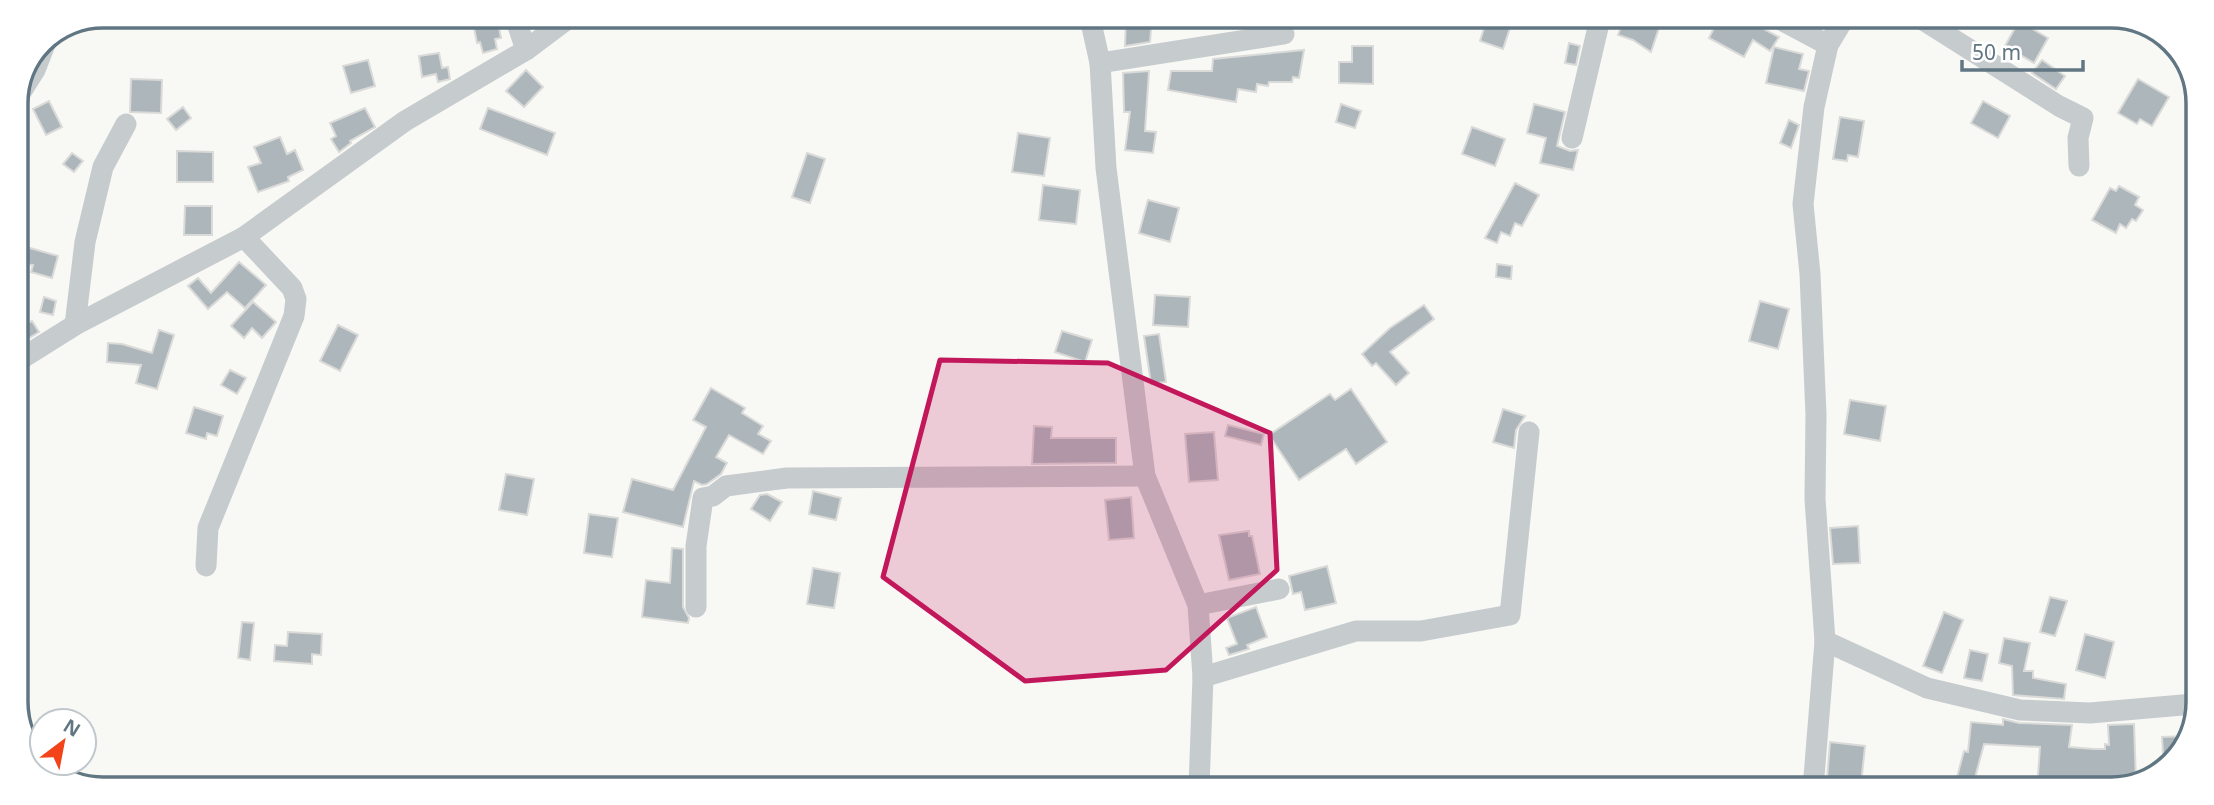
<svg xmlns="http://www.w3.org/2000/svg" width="2214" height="805" viewBox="0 0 2214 805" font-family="'Noto Sans',sans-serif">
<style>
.building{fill:#acb6bb;stroke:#dadad8;stroke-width:2}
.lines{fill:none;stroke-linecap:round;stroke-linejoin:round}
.minor{stroke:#c6cbce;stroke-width:21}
.marked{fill:#c2185b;fill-opacity:0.2;stroke:#c2185b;stroke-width:5;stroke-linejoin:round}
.rim{fill:none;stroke:#617683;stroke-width:3.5}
</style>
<rect width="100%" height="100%" fill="#f8f8f5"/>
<g class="building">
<path d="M472 17H497L501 38 495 39 497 49 483 53 480 42 477 43Z"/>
<path d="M1126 18H1152L1150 42 1125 46Z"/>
<path d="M1487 19H1513L1503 49 1480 41Z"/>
<path d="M1624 19H1662L1651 52 1633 40 1618 35Z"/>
<path d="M1718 20H1747L1779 37 1770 51 1753 40 1744 57 1709 38Z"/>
<path d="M2019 21 2048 38 2034 63 2005 46Z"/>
<path d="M1569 43 1580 46 1576 65 1565 63Z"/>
<path d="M1352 46H1373V84L1339 83V62H1352Z"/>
<path d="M1774 47 1803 54 1799 69 1809 71 1804 91 1766 83Z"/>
<path d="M1304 50 1299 78 1293 77 1292 82H1269L1268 86 1257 84 1256 92 1238 89 1236 102 1168 90 1171 71H1212L1213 59Z"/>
<path d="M439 53 442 68 448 67 450 79 438 82 436 74 422 77 419 56Z"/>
<path d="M368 60 375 86 351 93 343 66Z"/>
<path d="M2042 60 2065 76 2056 89 2032 73Z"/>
<path d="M526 70 543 87 524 107 506 91Z"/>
<path d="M1149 71 1145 131 1156 132 1153 153 1125 150 1130 112H1124L1123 73Z"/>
<path d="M131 79 162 80 161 113 130 112Z"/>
<path d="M2138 79 2169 97 2152 126 2140 119 2137 124 2118 113Z"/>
<path d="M49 101 62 127 46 135 33 109Z"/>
<path d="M1983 101 2010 116 1998 138 1971 123Z"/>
<path d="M1341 104 1361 111 1355 128 1336 122Z"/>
<path d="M1534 104 1565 112 1557 146 1570 151 1578 150 1573 170 1540 163 1546 138 1527 133Z"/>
<path d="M183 107 191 118 176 130 167 119Z"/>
<path d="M365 108 375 127 350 141 351 143 339 152 331 139 336 136 330 123Z"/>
<path d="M488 108 555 133 547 155 480 129Z"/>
<path d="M1840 117 1864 121 1858 157 1848 155 1847 161 1833 159Z"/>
<path d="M1789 120 1799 125 1791 148 1780 143Z"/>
<path d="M1472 127 1505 139 1495 166 1462 154Z"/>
<path d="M1018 133 1050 138 1044 176 1012 172Z"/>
<path d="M280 137 287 154 295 150 303 170 288 177 289 181 258 192 248 167 261 163 254 147Z"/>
<path d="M177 151 213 152V182H177Z"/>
<path d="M72 153 83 161 74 172 63 164Z"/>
<path d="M807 153 825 159 810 203 792 197Z"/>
<path d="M1515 183 1539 195 1522 226 1515 223 1510 236 1501 232 1497 243 1485 238Z"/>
<path d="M1043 185 1080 190 1076 224 1039 220Z"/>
<path d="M2119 186 2139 197 2135 205 2143 210 2136 221 2132 219 2126 228 2120 224 2116 233 2092 220 2110 188 2116 191Z"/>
<path d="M1148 200 1179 208 1170 242 1139 233Z"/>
<path d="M185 206H212V235H184Z"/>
<path d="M16 244 58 256 52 278 31 272 33 265 16 263Z"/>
<path d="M239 262 266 285 245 308 227 292 208 309 188 286 198 278 211 293Z"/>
<path d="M1497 264 1512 266 1511 279 1496 277Z"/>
<path d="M1155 295 1190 297 1188 327 1153 325Z"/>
<path d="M44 297 56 301 53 315 40 312Z"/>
<path d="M1760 301 1789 309 1778 349 1749 341Z"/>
<path d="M253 302 276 322 262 338 252 328 244 338 231 326Z"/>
<path d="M1424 305 1434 319 1390 352 1409 373 1396 385 1376 363 1372 366 1362 354 1390 328Z"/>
<path d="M32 321 39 332 24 341 17 329Z"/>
<path d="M338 325 358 335 340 371 320 361Z"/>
<path d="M159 330 174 335 157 389 136 383 141 365 107 362 108 343 122 344 152 353Z"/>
<path d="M1062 331 1092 340 1085 362 1055 352Z"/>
<path d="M1159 334 1166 382 1151 384 1144 336Z"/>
<path d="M230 370 246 378 237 394 221 385Z"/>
<path d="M711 388 745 408 742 413 763 426 758 434 771 441 763 454 729 435 716 457 727 463 721 474 707 484 702 485 694 481 683 527 623 512 632 479 673 490 706 427 693 420Z"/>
<path d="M1351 389 1387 442 1356 464 1346 449 1299 480 1269 435 1330 394 1335 400Z"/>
<path d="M1850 400 1886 406 1880 441 1844 434Z"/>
<path d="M194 407 223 416 217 436 207 433 206 439 186 433Z"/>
<path d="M1503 409 1525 416 1516 430 1514 448 1493 442Z"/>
<path d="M1228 425 1264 434 1261 445 1225 436Z"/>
<path d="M1034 426 1052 427 1051 438H1116V463L1032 464Z"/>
<path d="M1214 432 1218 480 1189 482 1185 434Z"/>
<path d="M506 474 534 479 527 515 499 510Z"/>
<path d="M813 491 841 498 836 520 809 514Z"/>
<path d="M767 494 782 502 770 521 751 509 760 495Z"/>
<path d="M1131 497 1134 538 1109 540 1105 500Z"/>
<path d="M589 514 618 518 612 557 584 553Z"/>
<path d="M1858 526 1860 563 1833 564 1830 528Z"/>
<path d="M1249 531V536H1252L1260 574 1229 580 1219 535Z"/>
<path d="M672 548 683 549V607L689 618 688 623 642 617 646 580 670 583Z"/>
<path d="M1327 566 1336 603 1305 610 1301 592 1293 594 1289 576Z"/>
<path d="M813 568 840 573 834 608 807 604Z"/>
<path d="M2050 597 2067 601 2055 636 2040 632Z"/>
<path d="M1256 607 1267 637 1247 645 1249 649 1229 655 1226 648 1237 644 1227 618Z"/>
<path d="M1944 612 1963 620 1942 673 1923 666Z"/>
<path d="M242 622 254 623 250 660 238 658Z"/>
<path d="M288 632 322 634 321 655 312 654V664L274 661 275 645 287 646Z"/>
<path d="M2085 634 2114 642 2105 678 2076 670Z"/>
<path d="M2004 638 2030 643 2024 671H2033V678L2066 684 2064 699 2013 695 2012 666 1999 663Z"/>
<path d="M1970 650 1988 654 1982 681 1964 678Z"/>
<path d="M2003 719 2019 723 2072 725 2069 747 2094 749H2105V744L2109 745 2108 725 2134 724 2136 781 2108 789 2110 780 2070 777 2069 785 2050 783V789H2037L2040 747 1984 744 1972 789 1965 788 1966 780 1957 777 1964 751 1968 752 1971 722 2003 725Z"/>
<path d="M2190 736 2165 769 2164 771 2162 737Z"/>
<path d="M1830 742 1865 746 1861 784 1827 780Z"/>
</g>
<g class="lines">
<g class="minor">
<path d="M515 17 526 50"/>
<path d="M1090 18 1100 63 1106 168 1145 476 1198 605 1203 677 1199 787"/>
<path d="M1781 20 1828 45"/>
<path d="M1923 20 2059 106 2083 118 2078 138 2079 166"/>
<path d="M1100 63 1284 34"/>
<path d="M16 100 35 70 47 39"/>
<path d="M1572 138 1600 19"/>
<path d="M75 325 85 242 103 167 126 124"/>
<path d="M16 362 75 325 244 237 405 121 526 50 570 17"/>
<path d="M206 566 208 528 294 316 296 299 292 288 244 237"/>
<path d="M1198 605 1279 589"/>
<path d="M696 607V546L703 498 713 496 726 486 787 478 1145 476"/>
<path d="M1825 641 1927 688 2020 710 2090 713 2194 704"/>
<path d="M1203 677 1356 631H1421L1510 615 1529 432"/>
<path d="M1813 789 1825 641 1815 499 1816 415 1810 274 1803 204 1814 107 1828 45 1843 20"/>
</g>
</g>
<path class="marked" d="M940 360 1108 363 1270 433 1277 570 1166 670 1025 681 883 577Z"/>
<path d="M0 0H2214V805H0ZM103 28H2111A75 75 0 0 1 2186 103V702A75 75 0 0 1 2111 777H103A75 75 0 0 1 28 702V103A75 75 0 0 1 103 28Z" fill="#fff" fill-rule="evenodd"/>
<path class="rim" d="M103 28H2111A75 75 0 0 1 2186 103V702A75 75 0 0 1 2111 777H103A75 75 0 0 1 28 702V103A75 75 0 0 1 103 28Z"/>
<g transform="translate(63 742) rotate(32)"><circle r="33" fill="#ffffff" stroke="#c0c8cd" stroke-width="2"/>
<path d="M0-5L12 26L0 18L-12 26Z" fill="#f3431b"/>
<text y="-10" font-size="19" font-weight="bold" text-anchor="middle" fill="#617683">N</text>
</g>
<path d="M1962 60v10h121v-10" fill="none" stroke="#617683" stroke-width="3.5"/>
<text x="1972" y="60" font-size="21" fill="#617683" stroke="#ffffff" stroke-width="5" paint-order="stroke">50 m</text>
</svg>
